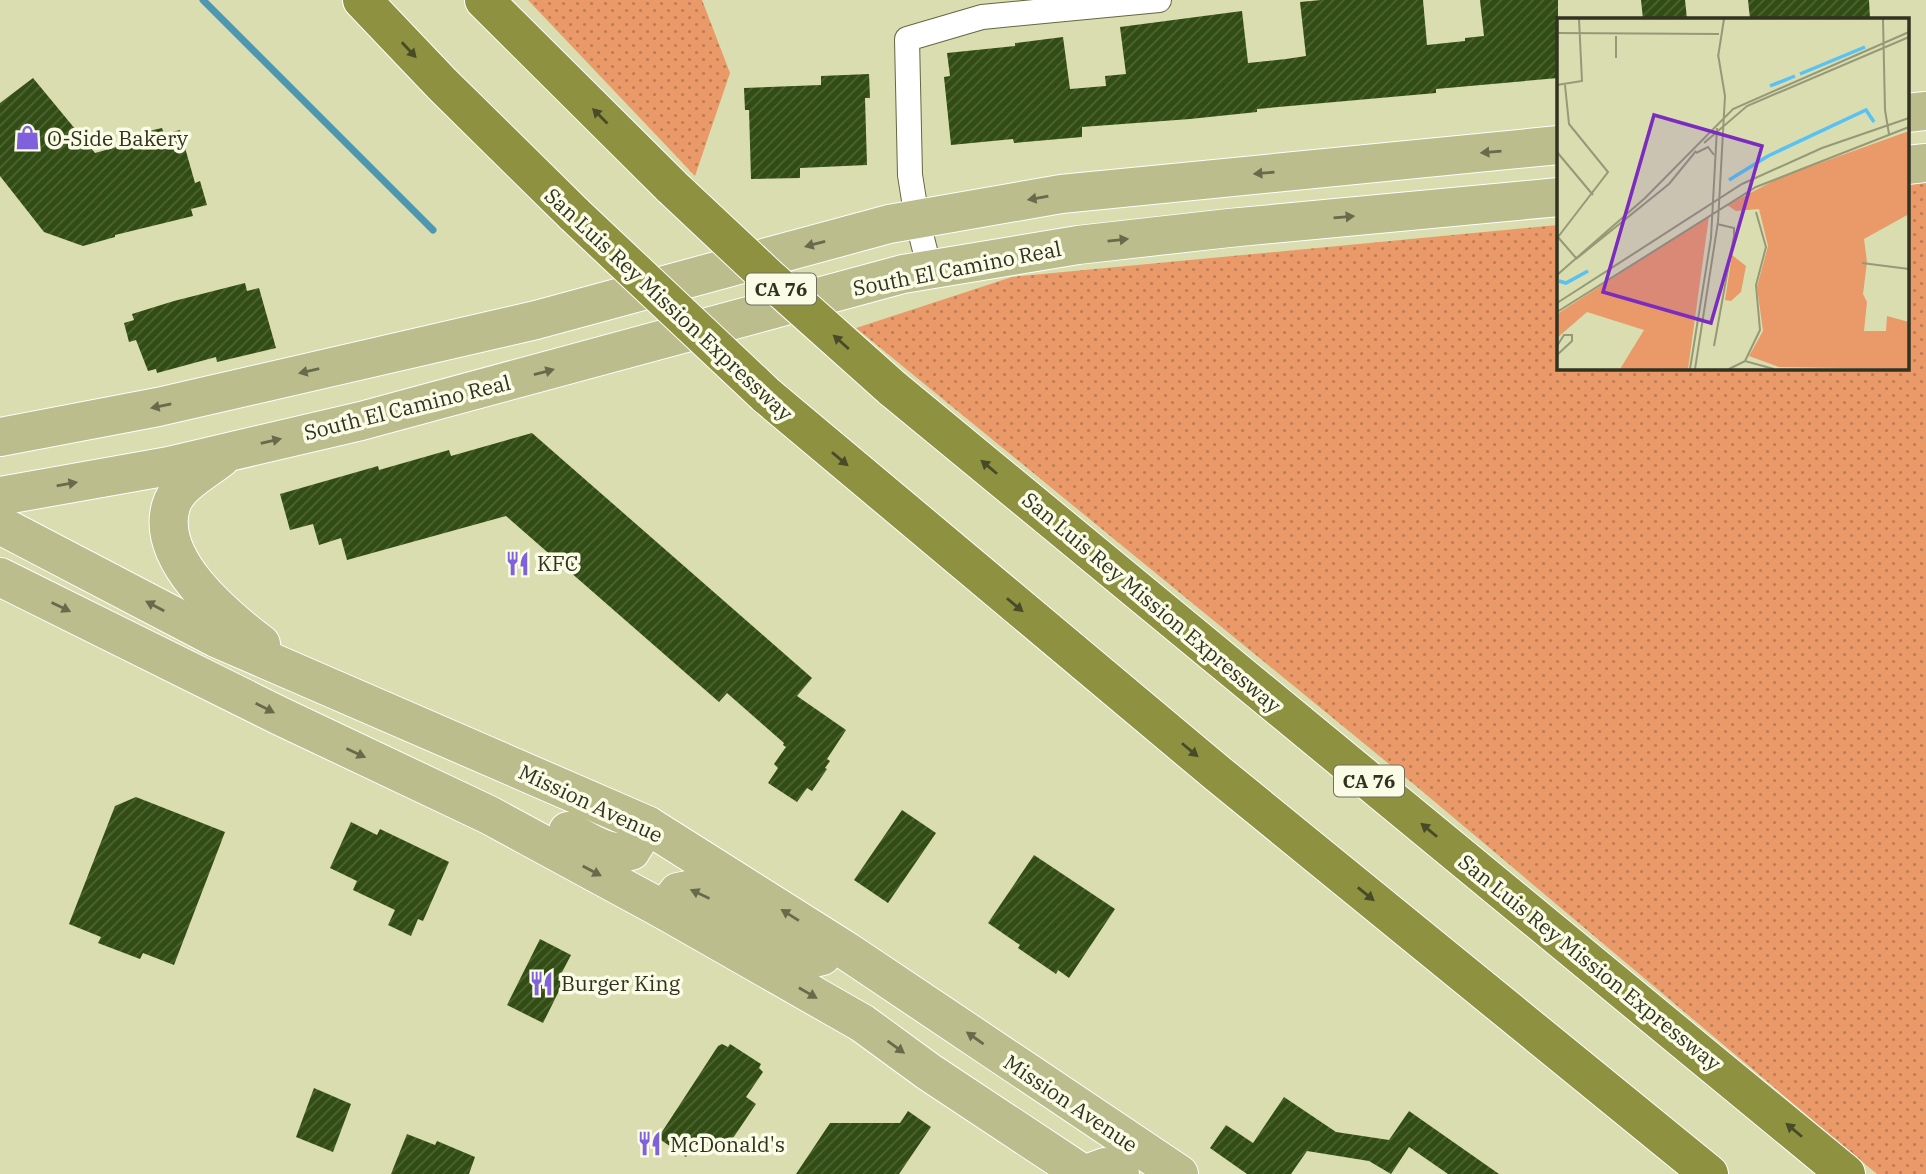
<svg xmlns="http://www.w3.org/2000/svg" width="1926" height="1174" viewBox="0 0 1926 1174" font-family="'IBM Plex Serif',serif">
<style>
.grass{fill:url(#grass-dots)}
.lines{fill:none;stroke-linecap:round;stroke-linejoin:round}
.stream{stroke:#4d97b3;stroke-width:7}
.building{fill:url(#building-hatch)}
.street-casing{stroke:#65673f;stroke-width:26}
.primary-casing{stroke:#fff;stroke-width:40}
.highway-casing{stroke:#fff;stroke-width:40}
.street{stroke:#fff;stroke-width:24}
.primary{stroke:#bbbd8c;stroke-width:38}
.highway{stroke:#8e913f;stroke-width:38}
.highway-bridge-casing{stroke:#fff;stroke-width:40;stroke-linecap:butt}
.highway-bridge{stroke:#8e913f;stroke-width:38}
.oneway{fill:#484a28}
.oneway2{fill:#686a4c}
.labels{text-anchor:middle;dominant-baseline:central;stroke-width:7;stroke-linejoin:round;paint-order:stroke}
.shield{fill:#fafce5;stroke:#6d6f5c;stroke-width:2}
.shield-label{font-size:19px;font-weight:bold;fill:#313221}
.poi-label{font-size:21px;fill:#313221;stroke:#fafce5;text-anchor:start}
.street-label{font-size:21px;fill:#313221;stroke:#fafce5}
.inset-river{fill:none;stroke:#59c2f2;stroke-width:3.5}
.inset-road{fill:none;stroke:#969977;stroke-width:2}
.view{fill:#7b2cbf;fill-opacity:0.15;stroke:#7b2cbf;stroke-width:3.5}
.inset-edge{fill:none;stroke:#313221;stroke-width:3.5}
</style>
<defs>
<pattern id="grass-dots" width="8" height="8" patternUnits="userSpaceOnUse" patternTransform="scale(1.75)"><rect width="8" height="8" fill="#ea9969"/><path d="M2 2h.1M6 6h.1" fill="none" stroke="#be7d56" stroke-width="1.8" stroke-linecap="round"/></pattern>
<pattern id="building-hatch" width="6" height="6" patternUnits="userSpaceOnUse" patternTransform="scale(1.75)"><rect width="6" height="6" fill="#324d14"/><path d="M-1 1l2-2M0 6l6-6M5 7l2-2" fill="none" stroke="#4f6436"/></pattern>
</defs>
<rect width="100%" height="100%" fill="#d9ddb0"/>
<g class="grass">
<path d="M528 0H702L730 73 695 176Z"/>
<path d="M1926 181V1174H1877L1416 786 856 328 1012 277 1558 225 1559 368H1907V184Z"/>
</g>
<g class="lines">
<path class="stream" d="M203 0 433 230"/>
</g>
<g class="building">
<path d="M1321 0H1423L1427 45 1465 41V38L1484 36 1480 0H1558V78L1436 89V93L1257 109V112L1190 119 1082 127V137L1014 143 1013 139 951 145 944 77 950 76 947 53 1015 46V43L1063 37 1070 89 1106 86 1105 76 1126 74 1120 27 1242 11 1248 63 1286 59 1306 56 1300 2Z"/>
<path d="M1641 0H1685L1687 19H1643Z"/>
<path d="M1748 0H1869L1870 19H1750Z"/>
<path d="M869 74 870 98H865L867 165 800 168V178L751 179 749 110H745L744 88 821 85V76Z"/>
<path d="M33 78 95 153 134 142 132 135 162 128 164 134 180 130 195 183 200 181 207 205 191 209 193 216 115 235V237L83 246 44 232 0 176V103Z"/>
<path d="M245 283 247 291 259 288 276 348 217 362 216 357 157 373 156 369 148 371 136 340 129 342 124 323 134 320 132 314 174 301Z"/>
<path d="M532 433 812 678 797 696 846 730 827 759 830 761 825 768 827 769 812 791 807 788 797 802 768 783 778 768 774 764 786 747 783 745 784 743 727 693 719 702 506 516 347 560 341 538 319 545 313 524 290 530 280 494 378 466 379 470 449 450 451 456Z"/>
<path d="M136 797 225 832 174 965 143 953 140 959 98 943 101 937 69 924 115 806Z"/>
<path d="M902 810 936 833 888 903 854 880Z"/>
<path d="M351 822 377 835 380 829 449 862 423 921 418 919 411 936 388 925 395 910 353 890 357 881 330 868Z"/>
<path d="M1034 855 1115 909 1069 978 1058 970 1056 974 1018 948 1020 945 988 923Z"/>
<path d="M540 939 571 955 558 980 563 983 543 1023 507 1005Z"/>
<path d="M722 1044 728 1047 730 1044 761 1064 759 1068 763 1072 746 1097 756 1104 723 1153 713 1147 707 1155 694 1145 686 1157 658 1138 718 1046Z"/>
<path d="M314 1088 351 1104 333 1152 296 1137Z"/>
<path d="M1284 1097 1336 1132 1389 1140 1409 1111 1499 1174H1448L1409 1147 1391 1174 1369 1161 1307 1151 1291 1174H1247L1210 1148 1226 1125 1253 1143Z"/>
<path d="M908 1111 931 1127 899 1174H796L830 1123H900Z"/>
<path d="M407 1134 435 1145 437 1141 475 1157 469 1174H391Z"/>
</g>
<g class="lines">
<defs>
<path id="street" d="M930 270 917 219 910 175 907 39 982 17 1159 0"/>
<g id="primary">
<path d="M1907 113 1926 111"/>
<path d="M1907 165 1926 163"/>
<path d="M0 437 158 407 536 320 889 224 1061 194 1559 145"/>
<path d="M221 458C205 471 177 485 171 506 155 559 224 616 261 644"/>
<path d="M0 496 169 466 361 421 903 274 1078 245 1229 228 1559 197"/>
<path d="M0 525 216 638 647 825 848 952 1179 1174"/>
<path d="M0 577 280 716 489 815 664 910 862 1023 929 1072 1083 1174"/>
<path d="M568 831C588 841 609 857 631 851L647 825"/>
<path d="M664 910 678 892 693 889 810 959 822 956"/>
<path d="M1086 1174 1105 1167 1120 1174"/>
</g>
<g id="highway">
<path d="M362 0 442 84 575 215"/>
<path d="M484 0 672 187"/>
<path d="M892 388 1846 1174"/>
<path d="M766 395 1217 773 1709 1174"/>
</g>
</defs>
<use href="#street" class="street-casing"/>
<use href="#primary" class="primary-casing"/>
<use href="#highway" class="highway-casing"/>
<use href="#street" class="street"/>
<use href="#primary" class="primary"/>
<use href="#highway" class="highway"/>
<defs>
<g id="highway-bridge">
<path d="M672 187 770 279 892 388"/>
<path d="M575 215 766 395"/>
</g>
</defs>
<use href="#highway-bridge" class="highway-bridge-casing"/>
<use href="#highway-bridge" class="highway-bridge"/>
</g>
<defs><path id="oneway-solid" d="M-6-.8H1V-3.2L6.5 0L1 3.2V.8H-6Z" transform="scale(1.75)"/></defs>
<g class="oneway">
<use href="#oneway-solid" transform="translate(409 50) rotate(47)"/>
<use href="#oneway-solid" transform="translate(600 116) rotate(-135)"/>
<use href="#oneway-solid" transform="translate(841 342) rotate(-138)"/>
<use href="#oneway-solid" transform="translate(840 459) rotate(40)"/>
<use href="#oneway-solid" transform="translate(989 467) rotate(-140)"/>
<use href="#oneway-solid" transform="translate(1015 605) rotate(40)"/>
<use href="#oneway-solid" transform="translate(1190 750) rotate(40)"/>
<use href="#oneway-solid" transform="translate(1429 830) rotate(-140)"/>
<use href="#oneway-solid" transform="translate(1366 894) rotate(39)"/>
<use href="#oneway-solid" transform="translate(1794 1130) rotate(-140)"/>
</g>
<g class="oneway2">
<use href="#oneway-solid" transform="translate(1491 152) rotate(175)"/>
<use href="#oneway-solid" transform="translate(1264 173) rotate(175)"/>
<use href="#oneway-solid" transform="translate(1038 198) rotate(170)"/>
<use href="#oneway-solid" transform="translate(1344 217) rotate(-5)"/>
<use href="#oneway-solid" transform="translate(1118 240) rotate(-6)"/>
<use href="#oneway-solid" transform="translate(815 244) rotate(165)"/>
<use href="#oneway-solid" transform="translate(309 371) rotate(167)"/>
<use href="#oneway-solid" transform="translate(544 372) rotate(-15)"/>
<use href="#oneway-solid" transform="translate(161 406) rotate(168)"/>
<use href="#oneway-solid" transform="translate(271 441) rotate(-13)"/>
<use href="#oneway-solid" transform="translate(67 484) rotate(-10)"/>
<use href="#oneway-solid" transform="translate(155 606) rotate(-152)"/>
<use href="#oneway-solid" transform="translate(61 607) rotate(26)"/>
<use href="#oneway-solid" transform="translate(265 708) rotate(27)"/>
<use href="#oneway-solid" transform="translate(356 753) rotate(25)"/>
<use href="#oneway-solid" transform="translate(592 871) rotate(28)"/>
<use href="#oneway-solid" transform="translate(700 894) rotate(-155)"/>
<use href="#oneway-solid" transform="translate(790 915) rotate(-148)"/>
<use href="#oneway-solid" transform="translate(808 993) rotate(30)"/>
<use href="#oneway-solid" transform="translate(975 1038) rotate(-145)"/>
<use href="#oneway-solid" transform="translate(896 1047) rotate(36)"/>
</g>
<defs>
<symbol id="shop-bare" viewBox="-9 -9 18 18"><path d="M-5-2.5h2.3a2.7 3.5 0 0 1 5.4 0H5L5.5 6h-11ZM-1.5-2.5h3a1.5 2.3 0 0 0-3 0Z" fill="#7f61dc" stroke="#fafce5" stroke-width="2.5" paint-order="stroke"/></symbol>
<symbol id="restaurant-bare" viewBox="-9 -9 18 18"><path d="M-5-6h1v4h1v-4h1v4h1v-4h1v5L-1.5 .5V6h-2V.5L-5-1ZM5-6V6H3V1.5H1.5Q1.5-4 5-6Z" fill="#7f61dc" stroke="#fafce5" stroke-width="2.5" paint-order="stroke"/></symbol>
</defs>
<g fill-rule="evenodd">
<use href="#shop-bare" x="10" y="120" width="35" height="35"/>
<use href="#restaurant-bare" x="500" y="546" width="35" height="35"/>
<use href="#restaurant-bare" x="524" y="966" width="35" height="35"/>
<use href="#restaurant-bare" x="632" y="1126" width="35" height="35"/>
</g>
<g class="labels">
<g class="shield">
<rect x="746" y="273.5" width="70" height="31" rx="5"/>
<rect x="1334" y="765.5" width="70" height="31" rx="5"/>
</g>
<g class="shield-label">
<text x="781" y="289">CA 76</text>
<text x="1369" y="781">CA 76</text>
</g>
<g class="poi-label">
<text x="47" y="138">O-Side Bakery</text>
<text x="537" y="563">KFC</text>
<text x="561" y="983">Burger King</text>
<text x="670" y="1144">McDonald's</text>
</g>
<g class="street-label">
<text transform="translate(957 268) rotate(-11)">South El Camino Real</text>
<text transform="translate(669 304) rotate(43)">San Luis Rey Mission Expressway</text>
<text transform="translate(407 407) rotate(-14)">South El Camino Real</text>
<text transform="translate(1152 602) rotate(40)">San Luis Rey Mission Expressway</text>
<text transform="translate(591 803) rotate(25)">Mission Avenue</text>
<text transform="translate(1590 962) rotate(39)">San Luis Rey Mission Expressway</text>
<text transform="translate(1071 1103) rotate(34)">Mission Avenue</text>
</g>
</g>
<g transform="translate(1557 18)">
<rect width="352" height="352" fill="#d9ddb0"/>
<path d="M352 113V196L307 221 310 244 306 276 310 284 307 313H329L330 298 352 304V351L222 349 192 338 206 313 200 269 211 228 202 191 179 193 170 187 224 159ZM152 198 131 351H63L87 312 30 294 0 320V296ZM175 237 189 248 184 274 174 283 168 282Z" fill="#ea9969"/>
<path class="inset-river" d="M243 56 308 29M213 68 238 58M172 162 211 138 309 92 317 104M2 263 9 265 31 253"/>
<path class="inset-road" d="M326 1 328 92 332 116M0 15 162 16M59 18V40M161 39 167 1M0 67 25 63 22 1M147 125 190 88 352 19M0 134 36 177M139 135 151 129 157 137M0 218 19 240M1 219 51 154 12 106 8 67M19 241 112 166 139 133M305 245 352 251M0 257 88 180 176 91 352 14M0 285 185 166 265 130 352 100M0 294 199 169 352 109M0 328 7 317H15V323L0 337M157 328 177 218V210L160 206M188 343 203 312 199 267 209 229 199 194M133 351 154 220 160 110M138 351 161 204 168 78 161 36M172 351 188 343 217 351"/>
<path class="view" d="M97 97 205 128 154 305 46 274Z"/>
<rect width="352" height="352" class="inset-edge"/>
</g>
</svg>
